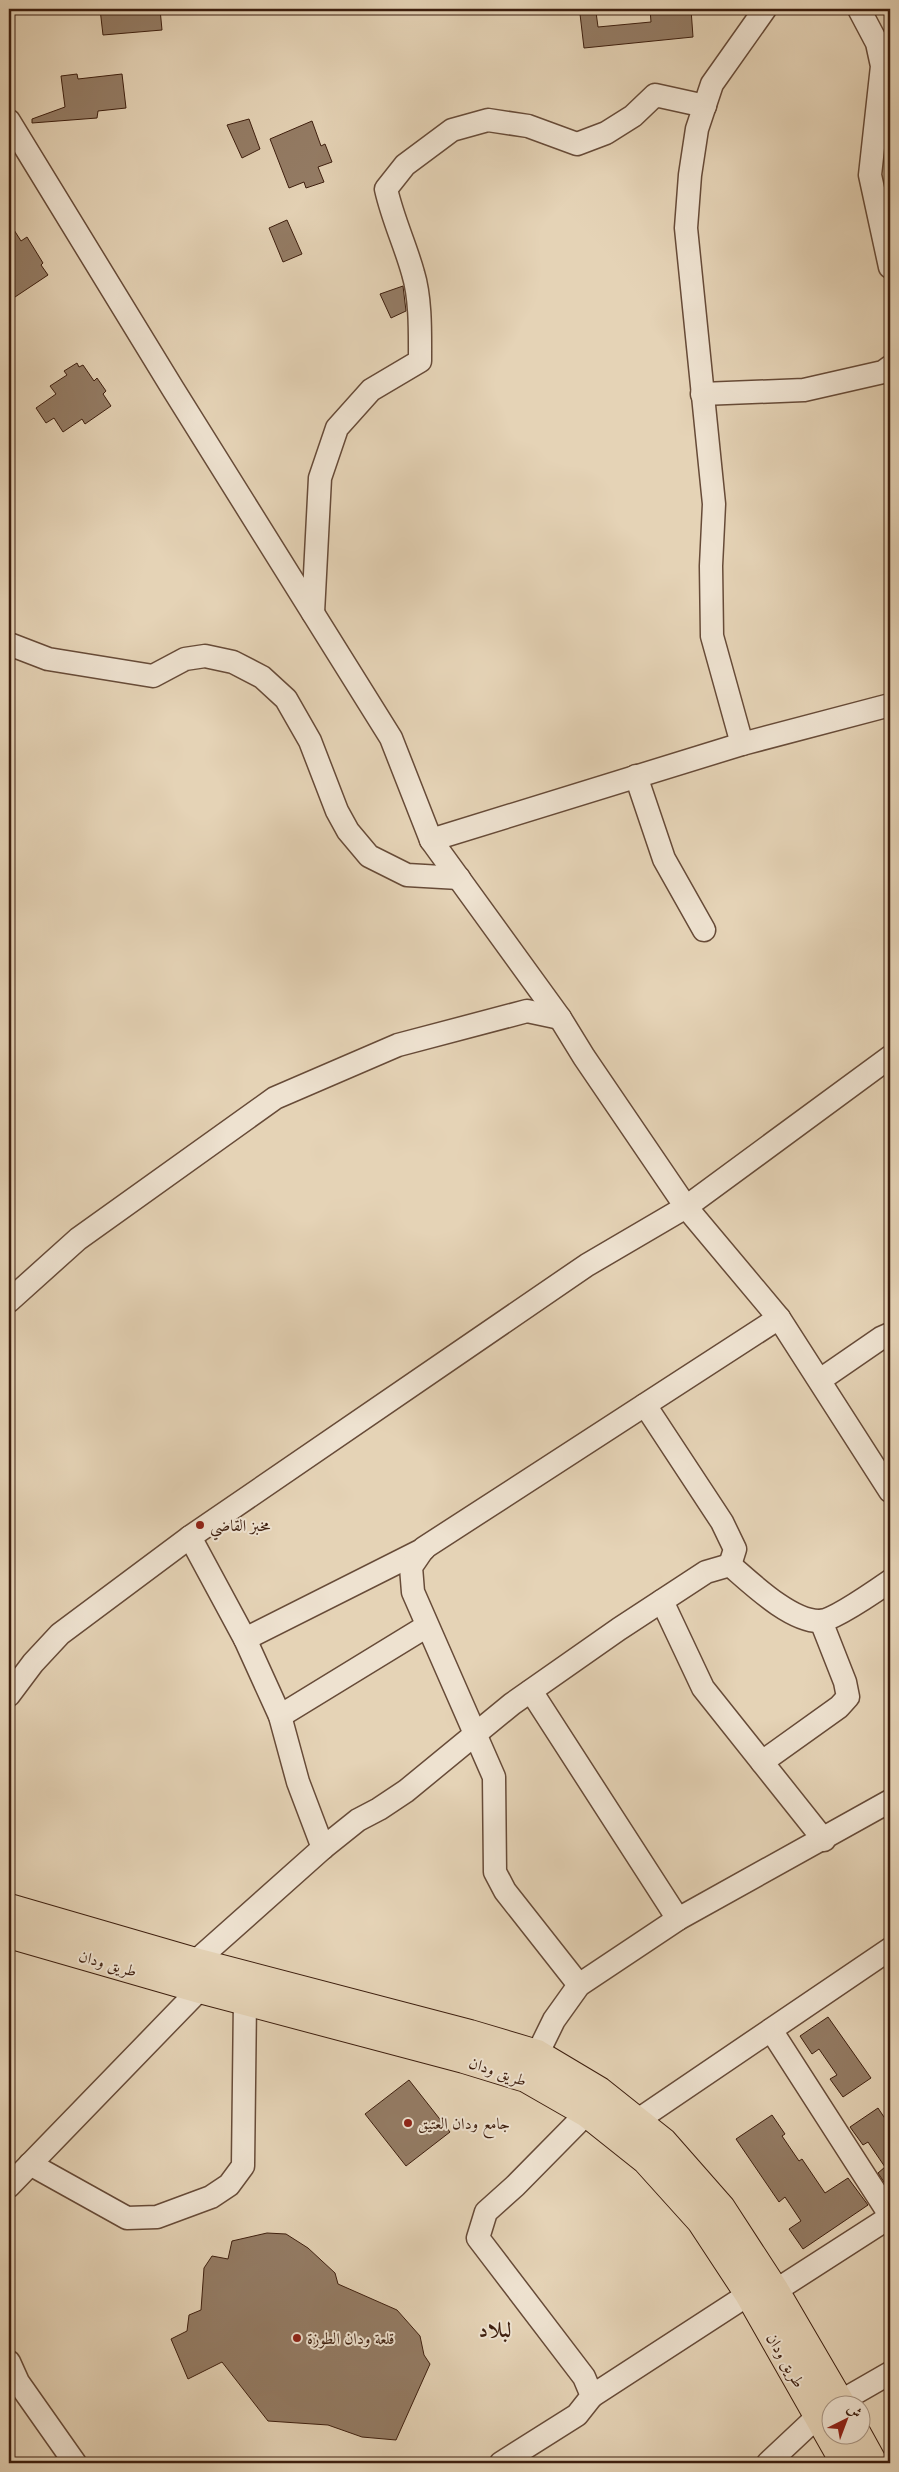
<svg xmlns="http://www.w3.org/2000/svg" width="899" height="2472" viewBox="0 0 899 2472" font-family="'Libre Caslon Text',Amiri,serif">
<style>
.building{fill:#947c65;stroke:#3d1e0e}
.lines{fill:none;stroke-linecap:round;stroke-linejoin:round}
.minor-casing{stroke:#674b38;stroke-width:25}
.major-casing{stroke:#3d1e0e;stroke-width:30}
.minor{stroke:#eee2d0;stroke-width:22}
.major{stroke:#e5d3b6;stroke-width:28}
.poi-dot{fill:#8f2418;stroke:#eee2d0;stroke-width:2}
.labels{text-anchor:middle;dominant-baseline:central;stroke-width:4;stroke-linejoin:round;paint-order:stroke}
.poi-label{font-size:16px;fill:#3d1e0e;stroke:#eee2d0;text-anchor:start}
.street-label{font-size:16px;fill:#3d1e0e;stroke:#eee2d0}
.district-label{font-size:21px;font-weight:bold;fill:#3d1e0e;stroke:#eee2d0}
</style>
<rect width="100%" height="100%" fill="#e5d3b6"/>
<filter id="stains"><feTurbulence type="fractalNoise" baseFrequency=".004" numOctaves="4"/><feColorMatrix values="0 0 0 0 .2 0 0 0 0 .09 0 0 0 0 .02 0 0 0 .5 -.17"/></filter>
<radialGradient id="worn" r=".72"><stop offset=".6" stop-color="#630" stop-opacity="0"/><stop offset="1" stop-color="#630" stop-opacity=".3"/></radialGradient>
<g class="building">
<path d="M100 9H160L162 30 103 35Z"/>
<path d="M650 9H691L693 37 584 48 580 14 596 12 598 27 651 22Z"/>
<path d="M77 74 78 79 122 74 126 108 98 111 97 118 32 123V119L65 107 61 76Z"/>
<path d="M249 119 260 149 242 158 227 125Z"/>
<path d="M312 121 321 146 325 144 332 162 318 167 324 182 306 188 304 182 289 188 270 139Z"/>
<path d="M287 220 302 254 283 262 269 228Z"/>
<path d="M9 222 21 241 27 237 43 263 41 265 48 275 9 301Z"/>
<path d="M403 286 406 311 391 318 380 294Z"/>
<path d="M77 363 79 367 83 365 94 381 97 378 106 391 103 394 111 406 85 424 82 419 63 432 54 418 46 423 36 408 56 394 50 386 67 375 64 371Z"/>
<path d="M828 2017 871 2078 843 2097 830 2079 837 2075 819 2049 812 2054 800 2036Z"/>
<path d="M409 2080 450 2132 406 2166 365 2114Z"/>
<path d="M878 2108 890 2126V2191L878 2173 885 2167 868 2142 863 2145 850 2127Z"/>
<path d="M772 2115 785 2134 782 2136 799 2161 802 2159 825 2193 848 2178 868 2205 803 2249 789 2229 801 2221 785 2197 779 2202 736 2139Z"/>
<path d="M267 2233 286 2234 308 2248 335 2273 338 2284 397 2310 420 2336 424 2355 430 2364 396 2440 362 2437 328 2425 268 2421 222 2362 188 2379 171 2339 187 2331 189 2315 201 2310 204 2268 212 2256 228 2259 232 2241Z"/>
</g>
<g class="lines">
<defs>
<g id="minor">
<path d="M859 9 877 43 882 66 870 175 890 267"/>
<path d="M9 121 173 389 391 738 431 840 560 1018 584 1057 686 1207 779 1318 890 1491"/>
<path d="M702 394 804 390 883 372 890 367"/>
<path d="M313 613 320 478 337 428 371 390 420 361C420 334 421 299 413 273 405 244 393 220 386 189L405 165 452 130 488 120 528 126 577 144 606 133 633 116 655 95 705 106"/>
<path d="M9 644 48 659 153 676 185 659 205 656 233 662 262 677 286 699 310 741 337 811 348 831 369 856 407 875 459 878"/>
<path d="M742 744 712 636 711 566 714 504 686 228 690 175 697 129 712 84 765 9"/>
<path d="M636 776 664 859 704 930"/>
<path d="M431 840 742 744 890 705"/>
<path d="M9 1301 78 1239 275 1098 398 1045 527 1011 560 1018"/>
<path d="M820 1380 881 1338 890 1334"/>
<path d="M645 1405 722 1522 735 1549 730 1565"/>
<path d="M190 1537 245 1639 280 1716 298 1782 323 1848"/>
<path d="M662 1601 703 1688 824 1840"/>
<path d="M245 1639 424 1549"/>
<path d="M531 1691 678 1919"/>
<path d="M9 1695 33 1663 60 1634 190 1537 587 1265 686 1207 890 1057"/>
<path d="M280 1716 427 1626"/>
<path d="M762 1762 839 1707 848 1697 845 1682 821 1621"/>
<path d="M195 1962 323 1848 358 1820 379 1809 406 1791 512 1704 619 1629 706 1572 730 1565C751 1583 791 1622 820 1621 834 1620 877 1590 890 1581"/>
<path d="M579 1985 505 1891 495 1872 494 1777 413 1592 411 1567 424 1548 779 1318"/>
<path d="M771 2030 890 2215"/>
<path d="M530 2069 554 2020 579 1985 678 1919 890 1801"/>
<path d="M638 2120 890 1949"/>
<path d="M30 2164 127 2218 157 2217 211 2197 229 2185 243 2166 245 2000"/>
<path d="M9 2186 200 1989"/>
<path d="M775 2291 890 2217"/>
<path d="M9 2362 18 2382 75 2463"/>
<path d="M592 2396 749 2294"/>
<path d="M836 2404 890 2373"/>
<path d="M501 2463 577 2415 592 2396 584 2377 478 2238 486 2212 515 2186 587 2113"/>
<path d="M768 2463 818 2416 832 2407"/>
</g>
<g id="major">
<path d="M9 1908 195 1962 470 2034 537 2054 599 2091 663 2142 721 2208 775 2291 841 2404"/>
<path d="M9 1934 200 1989 464 2059 526 2078 587 2113 646 2160 701 2221 749 2294 845 2463"/>
<path d="M857 2434 873 2463"/>
</g>
</defs>
<use href="#minor" class="minor-casing"/>
<use href="#major" class="major-casing"/>
<use href="#minor" class="minor"/>
<use href="#major" class="major"/>
</g>
<g class="poi-dot">
<circle cx="200" cy="1525" r="5"/>
<circle cx="408" cy="2123" r="5"/>
<circle cx="297" cy="2338" r="5"/>
</g>
<g class="labels">
<g class="poi-label">
<text x="210" y="1525">مخبز القاضي</text>
<text x="418" y="2123">جامع ودان العتيق</text>
<text x="307" y="2338">قلعة ودان الطوزة</text>
</g>
<g class="street-label">
<text transform="translate(108 1963) rotate(16)">طريق ودان</text>
<text transform="translate(498 2071) rotate(19)">طريق ودان</text>
<text transform="translate(786 2360) rotate(60)">طريق ودان</text>
</g>
<g class="district-label">
<text x="495" y="2329">لبلاد</text>
</g>
</g>
<rect width="899" height="2472" fill="none" stroke="#e5d3b6" stroke-width="30"/>
<rect x="10" y="10" width="879" height="2452" fill="none" stroke="#3d1e0e" stroke-width="2.5"/>
<rect x="15" y="15" width="869" height="2442" fill="none" stroke="#3d1e0e"/>
<g transform="translate(846 2420) rotate(42)"><circle r="24" fill="#eee2d0" stroke="#a79482"/>
<path d="M0-4L9 19L0 12L-9 19Z" fill="#8f2418"/>
<text y="-8" font-size="14" font-weight="bold" text-anchor="middle" fill="#3d1e0e">ش</text>
</g>
<rect width="100%" height="100%" filter="url(#stains)"/>
<rect width="100%" height="100%" fill="url(#worn)"/>
</svg>
